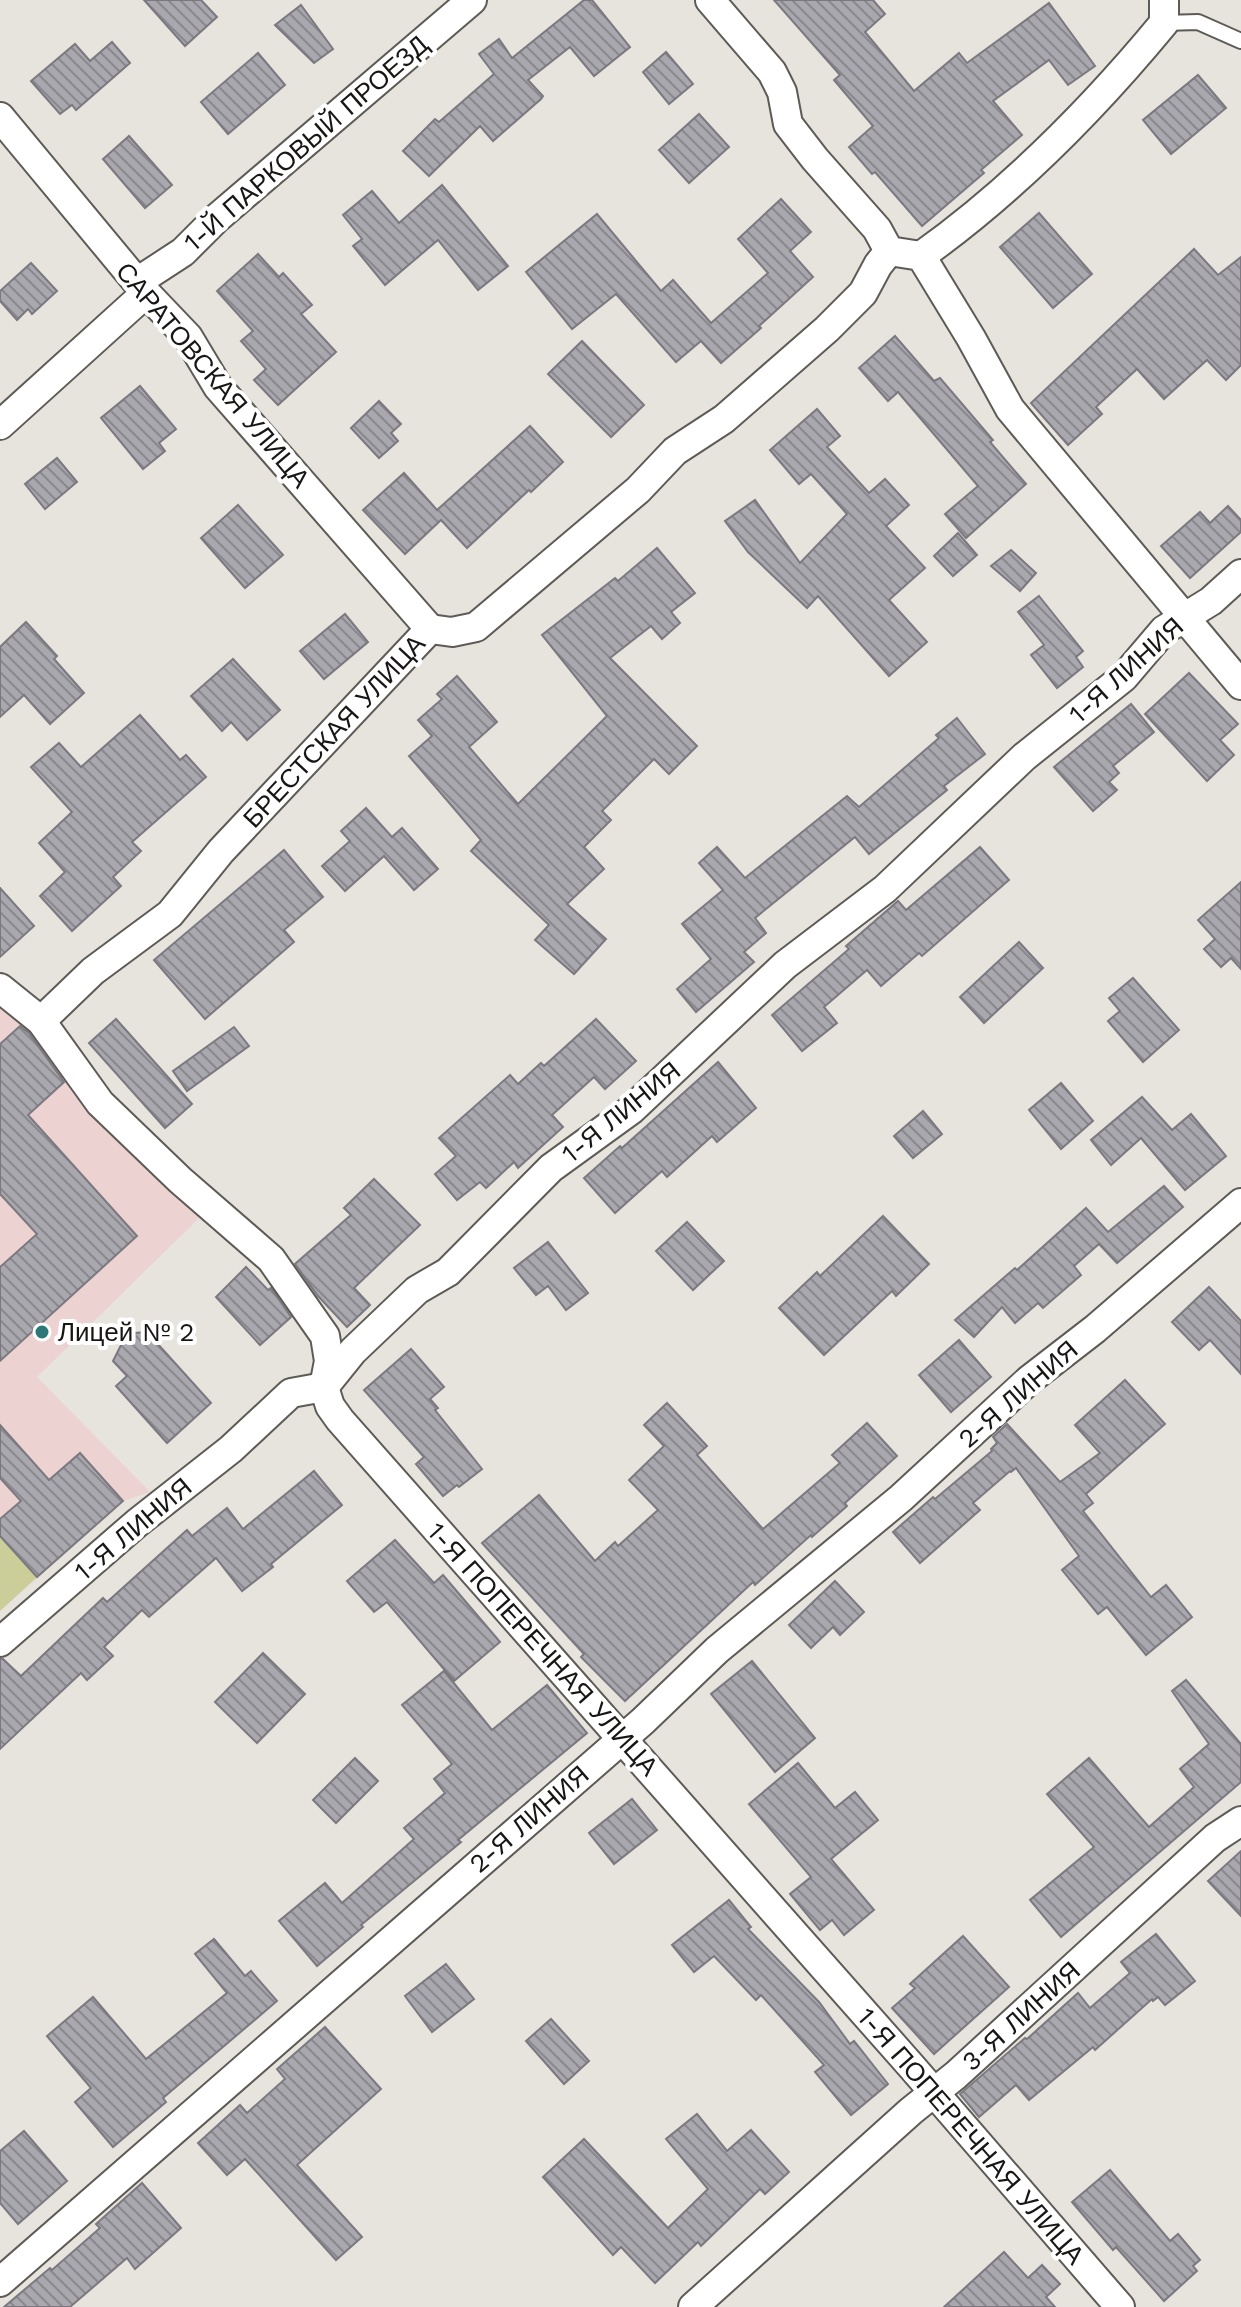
<svg xmlns="http://www.w3.org/2000/svg" width="1241" height="2307" viewBox="0 0 1241 2307" font-family="'Work Sans',sans-serif">
<style>
.education{fill:#edd2d2}
.grass{fill:#cbce98}
.building{fill:url(#building-back-hatch);stroke:#7b797f;stroke-width:2}
.lines{fill:none;stroke-linecap:round;stroke-linejoin:round}
.service-casing{stroke:#5e5b56;stroke-width:18}
.minor-casing{stroke:#5e5b56;stroke-width:32}
.service{stroke:#fff;stroke-width:14}
.minor{stroke:#fff;stroke-width:28}
.poi-dot{fill:#2d7778;stroke:#fff;stroke-width:3}
.labels{text-anchor:middle;dominant-baseline:central;stroke-width:8;stroke-linejoin:round;paint-order:stroke}
.street-label{font-size:26px;fill:#181614;stroke:#fff}
.poi-label{font-size:26px;fill:#181614;stroke:#fff;text-anchor:start}
</style>
<defs>
<pattern id="building-back-hatch" width="6" height="6" patternUnits="userSpaceOnUse" patternTransform="scale(2)"><rect width="6" height="6" fill="#a9a8ae"/><path d="M-1 5l2 2M0 0l6 6M5-1l2 2" fill="none" stroke="#89888c"/></pattern>
</defs>
<rect width="100%" height="100%" fill="#e7e3dd"/>
<path class="education" d="M0 1001 69 1078 202 1215 37 1377 150 1492 123 1501 0 1611Z"/>
<path class="grass" d="M0 1536 37 1577 0 1611Z"/>
<g class="building">
<path d="M144 0H201L217 17 185 46Z"/>
<path d="M584 0H592L630 47 594 76 570 47 528 80 543 96 541 99 493 141 480 126 429 176 403 151 435 119 439 122 494 74 479 54 499 39 512 58Z"/>
<path d="M774 0H873L885 14 865 32 914 91 959 53 967 63 1049 3 1095 66 1068 85 1049 60 993 101 1022 135 981 170 984 173 922 226 875 172 872 174 849 147 873 126 834 80 840 75Z"/>
<path d="M301 5 333 49 314 63 275 25Z"/>
<path d="M112 42 130 63 76 110 72 105 60 114 31 81 75 44 90 61Z"/>
<path d="M666 52 693 84 669 104 643 72Z"/>
<path d="M258 53 285 85 228 134 201 102Z"/>
<path d="M1198 75 1226 108 1171 154 1143 120Z"/>
<path d="M699 114 729 147 689 183 659 150Z"/>
<path d="M129 136 172 185 145 208 103 159Z"/>
<path d="M442 185 508 266 478 290 438 240 385 285 353 246 362 239 343 215 372 191 399 223Z"/>
<path d="M781 199 811 232 790 251 813 277 759 326 761 328 721 363 701 341 676 362 616 294 572 329 526 272 597 214 661 291 673 280 711 323 768 273 738 239Z"/>
<path d="M1039 213 1092 274 1053 308 1000 247Z"/>
<path d="M1194 249 1218 275 1241 257V365L1226 380 1207 360 1164 399 1137 369 1096 407 1102 414 1068 445 1031 403Z"/>
<path d="M258 254 279 277 283 273 312 305 301 314 336 352 278 405 254 380 266 369 241 341 253 331 217 291Z"/>
<path d="M31 263 57 291 32 314 28 309 17 320 0 301V291Z"/>
<path d="M895 336 934 381 940 378 993 440 990 442 1026 484 966 538 945 514 978 486 898 392 888 401 859 368Z"/>
<path d="M582 341 644 405 611 437 548 374Z"/>
<path d="M140 386 176 429 159 443 165 451 143 469 101 418Z"/>
<path d="M379 401 401 424 391 433 398 441 379 458 351 428Z"/>
<path d="M817 409 840 436 827 447 869 493 885 479 909 505 886 526 925 568 889 600 927 642 889 676 818 596 807 608 748 552 725 521 755 500 800 563 847 514 811 474 799 484 770 450Z"/>
<path d="M530 426 563 462 531 492 529 490 467 548 441 520 405 554 363 510 404 473 437 510Z"/>
<path d="M57 458 77 482 45 509 25 484Z"/>
<path d="M238 505 283 555 245 588 201 538Z"/>
<path d="M1228 506 1241 520V532L1190 578 1161 546 1200 512 1210 523Z"/>
<path d="M958 533 977 555 953 576 934 556Z"/>
<path d="M657 548 695 593 671 612 680 623 662 639 651 626 610 658 697 746 669 774 654 759 602 811 611 820 584 847 604 869 567 904 606 939 574 974 535 940 549 925 471 851 481 840 409 756 432 736 418 720 442 699 437 694 457 676 497 722 469 747 518 804 607 716 542 635 615 578 618 581Z"/>
<path d="M1011 550 1036 573 1020 591 991 566Z"/>
<path d="M1039 596 1083 651 1076 657 1083 667 1057 688 1031 655 1044 645 1018 612Z"/>
<path d="M345 614 368 642 324 679 300 651Z"/>
<path d="M26 622 57 656 54 659 84 693 50 724 24 695 0 717V647Z"/>
<path d="M233 659 280 710 247 740 231 722 222 731 191 696Z"/>
<path d="M1189 673 1238 724 1220 740 1234 755 1207 781 1145 714Z"/>
<path d="M1131 704 1154 732 1113 766 1119 773 1109 782 1117 790 1093 811 1054 767Z"/>
<path d="M140 715 180 760 186 755 206 777 132 842 141 851 113 877 121 886 72 931 40 896 65 872 39 843 72 812 31 767 59 743 81 767Z"/>
<path d="M957 718 985 754 944 786 947 790 869 854 855 837 755 918 766 933 744 952 754 962 696 1012 677 989 711 959 682 924 723 890 699 863 717 847 745 878 847 796 859 807 939 738 936 735Z"/>
<path d="M366 808 392 837 402 828 438 869 414 890 384 856 345 891 322 866 350 841 341 831Z"/>
<path d="M980 847 1009 880 922 956 919 953 881 986 867 970 824 1007 837 1023 802 1051 772 1015 849 949 846 946 898 901 906 910Z"/>
<path d="M284 850 323 897 284 930 294 942 205 1019 154 960Z"/>
<path d="M1241 882V969L1231 958 1221 967 1204 949 1215 939 1198 920Z"/>
<path d="M0 888 34 926 0 957Z"/>
<path d="M1019 942 1043 968 984 1023 960 997Z"/>
<path d="M1133 978 1179 1030 1143 1062 1108 1021 1120 1011 1109 998Z"/>
<path d="M116 1019 192 1104 165 1128 89 1043Z"/>
<path d="M596 1019 636 1061 605 1089 594 1077 552 1115 563 1127 518 1168 514 1162 486 1188 480 1182 457 1200 435 1174 456 1156 439 1138 510 1075 518 1084 541 1063 544 1066Z"/>
<path d="M20 1026 29 1033 64 1082 28 1115 137 1236 0 1361V1267L37 1234 0 1194V1044Z"/>
<path d="M234 1027 249 1046 187 1091 173 1071Z"/>
<path d="M718 1062 756 1108 717 1142 712 1136 667 1177 662 1171 615 1213 584 1178 620 1146 622 1148Z"/>
<path d="M1061 1083 1093 1121 1061 1149 1029 1110Z"/>
<path d="M1142 1097 1172 1130 1191 1114 1226 1156 1185 1190 1141 1138 1111 1165 1091 1140Z"/>
<path d="M923 1111 942 1134 913 1158 894 1136Z"/>
<path d="M374 1179 420 1225 354 1288 370 1305 347 1327 318 1296 295 1264 351 1215 344 1208Z"/>
<path d="M1164 1186 1183 1207 1117 1263 1099 1244 1074 1266 1081 1275 1043 1308 1038 1303 1015 1323 1002 1307 974 1337 955 1320 1015 1268 1017 1270 1086 1208 1108 1232Z"/>
<path d="M883 1216 929 1264 896 1296 892 1291 824 1355 779 1308 817 1272 820 1276Z"/>
<path d="M687 1222 724 1261 693 1290 656 1251Z"/>
<path d="M548 1242 588 1293 566 1310 548 1286 536 1295 514 1268Z"/>
<path d="M246 1267 268 1290 271 1288 291 1317 260 1345 216 1297Z"/>
<path d="M1209 1287 1241 1321V1374L1210 1340 1199 1350 1172 1322Z"/>
<path d="M147 1332 211 1403 167 1443 116 1386 127 1376 113 1361 125 1337 134 1333Z"/>
<path d="M959 1340 991 1377 951 1412 919 1375Z"/>
<path d="M411 1349 444 1387 430 1399 438 1408 435 1410 482 1469 459 1487 457 1485 443 1496 416 1464 424 1457 364 1390Z"/>
<path d="M1125 1380 1165 1424 1086 1494 1093 1503 1083 1511 1151 1597 1166 1585 1192 1617 1146 1655 1107 1607 1098 1614 1062 1570 1079 1556 1016 1468 1011 1472 1010 1471 973 1503 980 1510 920 1563 893 1532 933 1497 935 1499 992 1451 991 1449 997 1443 993 1437 1007 1424 1060 1482 1100 1453 1075 1425Z"/>
<path d="M667 1403 707 1446 697 1455 763 1529 840 1463 832 1455 867 1423 897 1456 845 1503 847 1506 812 1537 811 1535 755 1585 753 1582 625 1701 581 1657 584 1654 482 1543 539 1495 595 1561 615 1542 618 1546 658 1510 629 1480 664 1446 644 1425Z"/>
<path d="M0 1425 49 1480 80 1453 123 1501 37 1577 0 1536V1519L21 1501 0 1478Z"/>
<path d="M314 1471 342 1505 271 1564 273 1567 242 1591 216 1558 149 1617 142 1610 104 1647 113 1656 87 1680 81 1673 0 1749V1659H3L21 1676 103 1598 107 1602 187 1530 192 1536 227 1508 243 1529Z"/>
<path d="M395 1540 434 1583 443 1575 500 1642 454 1681 387 1602 374 1612 347 1581Z"/>
<path d="M835 1581 864 1612 840 1635 833 1627 811 1648 789 1625Z"/>
<path d="M263 1653 305 1694 257 1743 215 1702Z"/>
<path d="M752 1661 815 1738 775 1772 711 1694Z"/>
<path d="M444 1671 492 1730 547 1685 587 1733 458 1840 461 1842 361 1925 363 1927 317 1966 279 1921 325 1883 342 1903 414 1839 404 1828 445 1793 434 1779 452 1764 402 1705Z"/>
<path d="M1186 1680 1241 1744V1782L1061 1937 1030 1900 1094 1847 1047 1794 1089 1758 1149 1827 1194 1787 1180 1769 1209 1744 1172 1691Z"/>
<path d="M355 1758 378 1781 336 1823 313 1800Z"/>
<path d="M798 1763 835 1808 855 1792 878 1820 831 1859 874 1910 844 1935 832 1920 820 1930 790 1894 811 1877 749 1804Z"/>
<path d="M632 1799 657 1830 614 1864 589 1833Z"/>
<path d="M1241 1851V1916L1208 1881Z"/>
<path d="M729 1900 751 1927 748 1929 819 2002 850 2044 854 2041 888 2084 851 2115 815 2072 824 2065 761 1995 756 2000 714 1956 694 1972 672 1945Z"/>
<path d="M1156 1934 1195 1981 1165 2005 1158 1997 1153 2001 1152 1999 1095 2050 1093 2047 1029 2100 1016 2085 979 2117 960 2094 1025 2038 1027 2039 1078 1993 1090 2008 1130 1973 1121 1962Z"/>
<path d="M963 1936 1009 1987 934 2054 892 2008 915 1988 910 1984Z"/>
<path d="M214 1939 245 1976 251 1971 277 2001 163 2098 166 2102 113 2147 75 2102 91 2088 47 2036 93 1997 146 2059 227 1993 195 1954Z"/>
<path d="M446 1964 474 1999 432 2032 405 1996Z"/>
<path d="M551 2019 589 2061 564 2084 526 2041Z"/>
<path d="M325 2027 381 2089 297 2165 362 2237 336 2260 245 2159 227 2175 198 2143 240 2105 247 2113 285 2079 277 2069Z"/>
<path d="M697 2114 727 2151 751 2130 789 2172 765 2194 760 2189 701 2246 698 2242 655 2283 621 2247 613 2255 543 2177 584 2139 668 2228 708 2189 666 2139Z"/>
<path d="M24 2131 67 2181 18 2224 0 2203V2151Z"/>
<path d="M1110 2170 1170 2241 1178 2234 1200 2260 1193 2266 1197 2271 1164 2301 1116 2247 1113 2250 1072 2202Z"/>
<path d="M142 2183 181 2228 135 2269 127 2258 70 2307H4L50 2268 52 2270 100 2228 96 2224Z"/>
<path d="M1004 2252 1028 2278 1042 2265 1060 2284 1046 2297 1055 2307H944Z"/>
</g>
<g class="lines">
<defs>
<path id="service" d="M1164 23 1198 22 1241 41"/>
<g id="minor">
<path d="M710 0 772 72 782 92 788 124 815 159 877 229 889 251 921 256 971 338 1010 409 1241 685"/>
<path d="M0 117 146 293 188 337 218 387 430 629"/>
<path d="M921 256C1012 191 1093 109 1164 23V0"/>
<path d="M137 282 183 252 217 218 472 0"/>
<path d="M0 425 146 293"/>
<path d="M0 988 41 1021 100 1103 180 1180 271 1259 325 1336 329 1361 324 1387 330 1406 340 1420 912 2067 1120 2307"/>
<path d="M41 1021 93 971 170 914 221 851 430 629 452 632 476 627 638 490 675 451 724 419 827 329 863 293 878 265 889 251"/>
<path d="M0 1642 137 1523 231 1449 291 1393 324 1387 353 1351 417 1290 448 1272 551 1168 631 1110 785 965 885 889 1024 757 1124 677 1164 630 1211 601 1241 574"/>
<path d="M0 2282 643 1721 717 1650 901 1498 1029 1380 1095 1329 1241 1203"/>
<path d="M693 2307 911 2111 956 2075 1215 1838 1241 1821"/>
</g>
</defs>
<use href="#service" class="service-casing"/>
<use href="#minor" class="minor-casing"/>
<use href="#service" class="service"/>
<use href="#minor" class="minor"/>
</g>
<circle class="poi-dot" cx="42" cy="1332" r="8"/>
<g class="labels">
<g class="street-label">
<text transform="translate(306 143) rotate(-41)">1-Й ПАРКОВЫЙ ПРОЕЗД</text>
<text transform="translate(213 375) rotate(50)">САРАТОВСКАЯ УЛИЦА</text>
<text transform="translate(1126 670) rotate(-42)">1-Я ЛИНИЯ</text>
<text transform="translate(334 731) rotate(-47)">БРЕСТСКАЯ УЛИЦА</text>
<text transform="translate(621 1112) rotate(-39)">1-Я ЛИНИЯ</text>
<text transform="translate(1018 1394) rotate(-41)">2-Я ЛИНИЯ</text>
<text transform="translate(133 1529) rotate(-40)">1-Я ЛИНИЯ</text>
<text transform="translate(543 1649) rotate(48)">1-Я ПОПЕРЕЧНАЯ УЛИЦА</text>
<text transform="translate(529 1819) rotate(-41)">2-Я ЛИНИЯ</text>
<text transform="translate(1021 2016) rotate(-42)">3-Я ЛИНИЯ</text>
<text transform="translate(971 2136) rotate(49)">1-Я ПОПЕРЕЧНАЯ УЛИЦА</text>
</g>
<g class="poi-label">
<text x="58" y="1332">Лицей № 2</text>
</g>
</g>
</svg>
